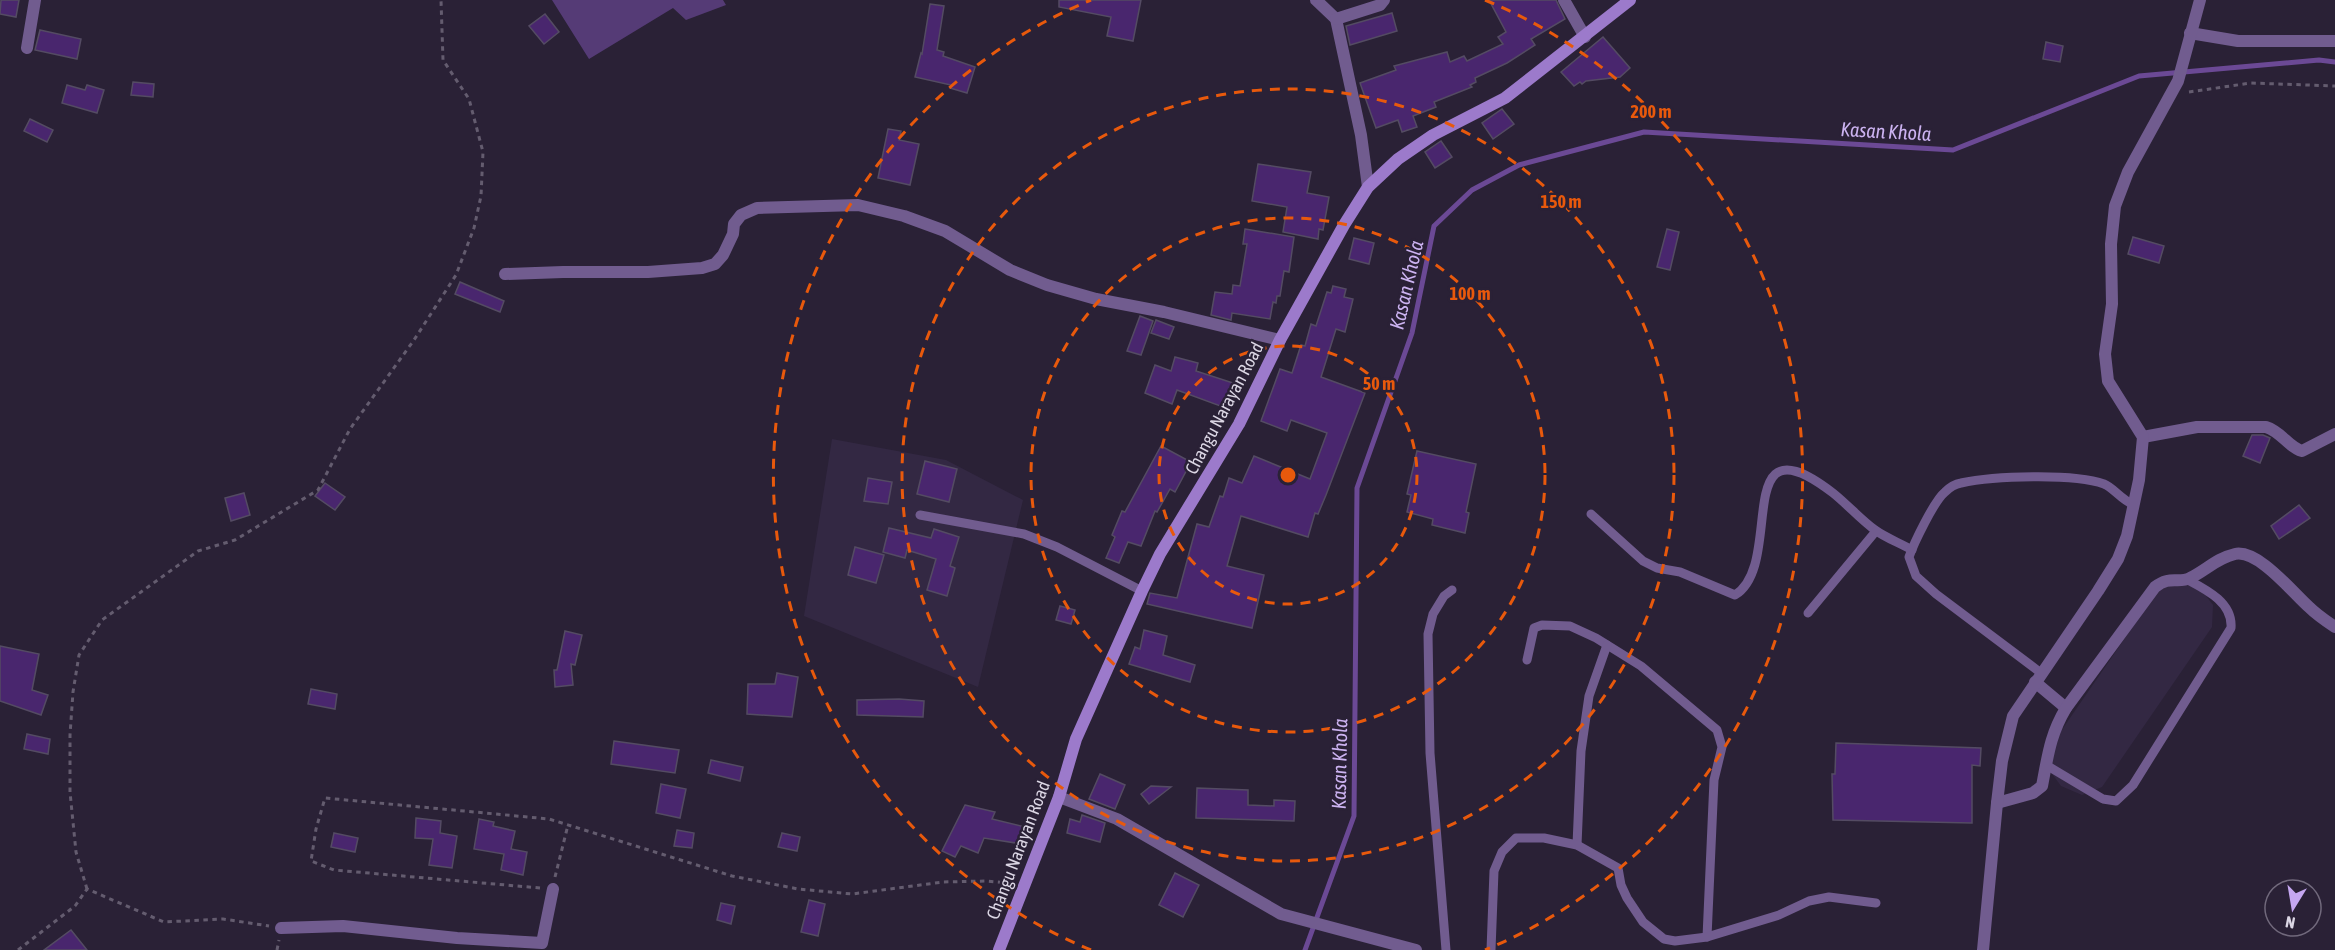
<svg xmlns="http://www.w3.org/2000/svg" width="2335" height="950" viewBox="0 0 2335 950" font-family="'Asap Condensed',sans-serif">
<style>
.built{fill:#332843}
.green{fill:#553b76}
.lines{fill:none;stroke-linecap:round;stroke-linejoin:round}
.stream{stroke:#6b4995;stroke-width:5}
.building{fill:#49266e;stroke:#544b63;stroke-width:1.5}
.path{stroke:#645c6f;stroke-width:3;stroke-dasharray:4.5 4.5;stroke-linecap:butt}
.lane{stroke:#715c8f;stroke-width:9}
.street{stroke:#715c8f;stroke-width:12}
.secondary{stroke:#9c7acb;stroke-width:12}
.ring{fill:none;stroke:#e8590c;stroke-width:3;stroke-dasharray:10 8}
.labels{text-anchor:middle;dominant-baseline:central;stroke-width:5;stroke-linejoin:round;paint-order:stroke}
.street-label{font-size:18px;fill:#dbd6e4;stroke:#2a2136}
.water-label{font-size:20px;font-style:italic;fill:#ccb3f1;stroke:#2a2136}
.centre{fill:#e8590c;stroke:#2a2136;stroke-width:3}
.ring-label{font-size:18px;text-anchor:middle;font-weight:bold;fill:#e8590c;stroke:#2a2136;stroke-width:5;stroke-linejoin:round;paint-order:stroke}
</style>
<rect width="100%" height="100%" fill="#2a2136"/>
<g class="built">
<path d="M832 439 946 460 1023 500 978 687 804 616Z"/>
<path d="M2180 583 2200 588 2213 605 2212 627 2102 787 2082 795 2061 786 2050 771 2048 750 2158 590Z"/>
</g>
<path class="green" d="M552 0H723L726 5 686 20 673 8 589 59Z"/>
<g class="lines">
<path class="stream" d="M1305 950 1354 816 1357 488 1412 333 1434 226 1472 190 1519 165 1644 132 1953 150 2139 76 2319 60 2335 62"/>
</g>
<g class="building">
<path d="M1 0H19L16 17 0 14Z"/>
<path d="M1059 0H1141L1133 41 1107 36 1111 17 1059 7Z"/>
<path d="M1489 0H1556L1565 19 1531 39 1535 45 1507 63 1475 78 1476 82 1470 85 1472 87 1434 102 1436 107 1413 116 1417 127 1402 132 1398 120 1376 128 1360 83 1396 70 1394 66 1447 52 1450 62 1464 56 1467 61 1503 44 1498 37 1506 32Z"/>
<path d="M930 4 944 6 937 50 944 52 943 56 975 67 967 93 950 88 951 85 915 77 921 53 922 54Z"/>
<path d="M1392 13 1397 31 1350 45 1346 26Z"/>
<path d="M545 14 559 32 544 44 529 26Z"/>
<path d="M40 30 81 39 77 59 35 50Z"/>
<path d="M1603 37 1630 68 1620 77 1586 81 1582 84 1580 82 1574 86 1561 72Z"/>
<path d="M2046 42 2063 46 2060 62 2043 59Z"/>
<path d="M133 82 154 84 153 97 131 95Z"/>
<path d="M67 85 85 90 87 85 104 90 97 113 62 103Z"/>
<path d="M1502 109 1514 124 1493 139 1482 123Z"/>
<path d="M30 119 53 130 47 142 24 131Z"/>
<path d="M888 129 901 131 899 140 919 144 910 185 878 178Z"/>
<path d="M1441 141 1452 157 1435 168 1425 152Z"/>
<path d="M1258 164 1311 172 1307 193 1329 197 1323 230 1319 229 1318 239 1283 232 1287 207 1252 201Z"/>
<path d="M1245 229 1294 237 1289 272 1284 271 1280 296H1277L1276 303 1273 302 1270 319 1232 313 1231 320 1211 315 1215 292 1232 294 1233 285 1240 286 1247 244H1243Z"/>
<path d="M1667 229 1679 232 1670 270 1657 267Z"/>
<path d="M2133 237 2164 246 2159 263 2128 254Z"/>
<path d="M1354 238 1374 243 1369 264 1349 259Z"/>
<path d="M460 282 504 301 500 312 455 294Z"/>
<path d="M1333 286 1346 289 1344 297 1353 299 1345 332 1336 329 1321 377 1365 393 1326 495 1318 514 1315 513 1308 537 1241 516 1227 566 1264 575 1252 628 1147 604 1150 593 1177 598 1197 524 1209 527 1220 496 1223 497 1229 478 1242 483 1254 456 1310 479 1327 433 1291 420 1287 431 1261 421 1280 369 1292 373 1301 345 1305 346 1311 324 1316 326 1327 292 1331 293Z"/>
<path d="M1140 316 1153 321 1141 355 1127 351Z"/>
<path d="M1156 320 1174 327 1169 339 1151 333Z"/>
<path d="M1175 357 1198 363 1196 371 1233 383 1226 404 1223 407 1177 390 1172 404 1145 393 1155 365 1171 371Z"/>
<path d="M2252 435H2263L2270 438 2260 463 2243 456Z"/>
<path d="M1161 446 1191 462 1175 492 1170 489 1157 512 1155 511 1141 546 1128 542 1119 563 1106 558 1115 537 1112 535 1122 511 1125 512Z"/>
<path d="M1417 451 1476 464 1466 512 1469 513 1465 533 1432 525 1433 519 1407 512 1411 495 1407 494Z"/>
<path d="M925 461 957 469 949 502 917 494Z"/>
<path d="M868 478 892 482 888 504 864 501Z"/>
<path d="M325 483 345 497 335 510 315 496Z"/>
<path d="M244 493 250 515 231 521 225 498Z"/>
<path d="M2299 505 2310 518 2279 539 2271 526Z"/>
<path d="M889 528 931 538 934 529 959 537 950 566 955 568 947 596 927 590 936 559 907 550 905 558 883 552Z"/>
<path d="M855 547 884 555 876 583 848 575Z"/>
<path d="M1060 606 1075 610 1071 624 1056 620Z"/>
<path d="M1144 630 1167 636 1163 655 1195 665 1190 682 1129 664 1135 647 1140 649Z"/>
<path d="M565 631 582 635 575 665 571 664 573 685 555 687 554 670H557Z"/>
<path d="M0 646 39 654 32 690 48 695 41 715 0 701Z"/>
<path d="M777 673 798 677 792 717 747 714 748 684H775Z"/>
<path d="M311 689 337 694 335 709 308 704Z"/>
<path d="M899 699 924 701 923 717 857 715V700Z"/>
<path d="M27 734 50 739 48 754 24 749Z"/>
<path d="M614 741 679 750 675 773 611 764Z"/>
<path d="M1836 743 1981 748 1980 766 1972 765V823L1833 820 1832 774H1835Z"/>
<path d="M711 760 743 767 740 781 708 773Z"/>
<path d="M1100 774 1125 785 1115 809 1089 799Z"/>
<path d="M661 784 686 789 680 818 656 813Z"/>
<path d="M1151 786 1171 787 1149 804 1141 794Z"/>
<path d="M1197 788 1248 790V805L1274 806V800L1295 801 1294 821 1196 818Z"/>
<path d="M965 805 995 812 992 819 1025 827 1022 844 984 838 978 853 961 846 955 857 942 851Z"/>
<path d="M1082 815 1105 823 1100 842 1067 833 1070 819 1080 822Z"/>
<path d="M416 818 441 821 440 833 457 836 452 868 429 865 433 839 415 838Z"/>
<path d="M479 819 494 822 493 826 515 831 511 849 527 852 523 875 501 870 504 854 474 849Z"/>
<path d="M677 830 694 833 692 848 674 846Z"/>
<path d="M334 833 358 838 355 852 331 847Z"/>
<path d="M782 833 800 837 797 851 778 847Z"/>
<path d="M1175 873 1199 885 1183 917 1159 905Z"/>
<path d="M809 900 825 904 818 936 801 932Z"/>
<path d="M721 903 735 906 731 924 717 920Z"/>
<path d="M71 930 87 950H44Z"/>
</g>
<g class="lines">
<g class="path">
<path d="M2189 92 2251 83 2335 86"/>
<path d="M555 877 568 825"/>
<path d="M540 888 334 870 311 861 316 829 325 798 549 819 732 876 798 889 852 894 943 882 986 881 1009 883"/>
<path d="M87 889 76 852 70 792V735L73 692 79 655 102 620 198 551 235 540 318 490 350 429 414 340 456 275 474 228 481 196 483 152 469 99 443 60 441 0"/>
<path d="M18 950 75 906 87 889 164 922 223 919 269 926"/>
<path d="M277 950 279 940"/>
</g>
<g class="lane">
<path d="M1591 514 1643 561 1657 568 1680 572 1735 595C1786 564 1729 413 1833 493 1848 505 1860 519 1875 530 1886 538 1900 543 1912 550"/>
<path d="M920 515 1024 534 1057 547 1142 591"/>
<path d="M1808 613 1876 531"/>
<path d="M1527 660 1534 628 1542 625 1570 626 1596 638 1641 666 1717 730 1722 747 1714 780 1707 937"/>
<path d="M2041 673 1936 594 1916 576 1909 557C1914 543 1934 501 1945 492 1949 488 1955 484 1961 483 1993 476 2074 473 2104 484 2114 488 2120 499 2134 505"/>
<path d="M2046 765 2103 799 2116 801 2133 785 2231 628C2233 603 2207 590 2188 580"/>
<path d="M1577 845 1581 751 1589 696 1607 645"/>
<path d="M1446 950 1430 753 1428 634 1433 614 1444 596 1452 590"/>
<path d="M1491 950 1494 871 1502 852 1516 838H1544L1577 845 1618 868 1621 885 1627 898 1643 922 1664 939 1675 941 1707 937 1779 915 1809 901 1829 897 1876 903"/>
</g>
<g class="street">
<path d="M1316 0 1336 19 1361 135 1368 187"/>
<path d="M1564 0 1585 37"/>
<path d="M1336 19 1380 5 1384 0"/>
<path d="M2190 33 2238 41H2335"/>
<path d="M27 48 35 0"/>
<path d="M505 274 563 272H648L702 268 715 264 723 255 733 234 734 224 741 215 757 208 858 205 904 216 945 231 1010 270 1047 285 1096 299 1164 312 1280 340"/>
<path d="M2143 437 2197 427H2266C2282 432 2288 447 2302 451L2335 434"/>
<path d="M2035 682 2066 708"/>
<path d="M1059 797 1117 819 1281 914 1416 950"/>
<path d="M1997 803 2033 793 2042 786C2048 755 2050 735 2066 708L2155 587C2170 575 2178 584 2190 578 2205 571 2217 558 2235 554 2258 549 2293 593 2309 607 2317 615 2326 621 2335 627"/>
<path d="M281 928 343 926 457 938 542 943 553 889"/>
<path d="M1983 950 1997 803 2002 761 2013 716 2098 591 2118 559 2127 536 2139 480 2143 437 2108 381 2105 354 2112 304 2111 244 2115 206 2128 172 2178 81 2200 0"/>
</g>
<path class="secondary" d="M999 950 1059 797 1076 739 1142 591 1160 554 1239 424 1280 340 1344 225 1368 187 1398 159 1433 135 1505 98 1630 0"/>
</g>
<g class="ring">
<circle cx="1288" cy="475" r="129"/>
<circle cx="1288" cy="475" r="257"/>
<circle cx="1288" cy="475" r="386"/>
<path d="M1091 950A514 514 0 0 1 1091 0M1485 0A514 514 0 0 1 1485 950"/>
</g>
<g class="labels">
<g class="street-label">
<text transform="translate(1224 408) rotate(-62)">Changu Narayan Road</text>
<text transform="translate(1018 850) rotate(-69)">Changu Narayan Road</text>
</g>
<g class="water-label">
<text transform="translate(1886 131) rotate(3)">Kasan Khola</text>
<text transform="translate(1406 285) rotate(-77)">Kasan Khola</text>
<text transform="translate(1339 764) rotate(-89)">Kasan Khola</text>
</g>
</g>
<circle cx="1288" cy="475" r="9" class="centre"/>
<g class="ring-label">
<text x="1651" y="118">200 m</text>
<text x="1561" y="208">150 m</text>
<text x="1470" y="300">100 m</text>
<text x="1379" y="390">50 m</text>
</g>
<g transform="translate(2293 908) rotate(191)"><circle r="28" fill="#2a2136" stroke="#71697c" stroke-width="1.5"/>
<path d="M0-4.5L10 22L0 15L-10 22Z" fill="#c5a7f1"/>
<text y="-9" font-size="16" font-weight="bold" text-anchor="middle" fill="#dbd6e4">N</text>
</g>
</svg>
